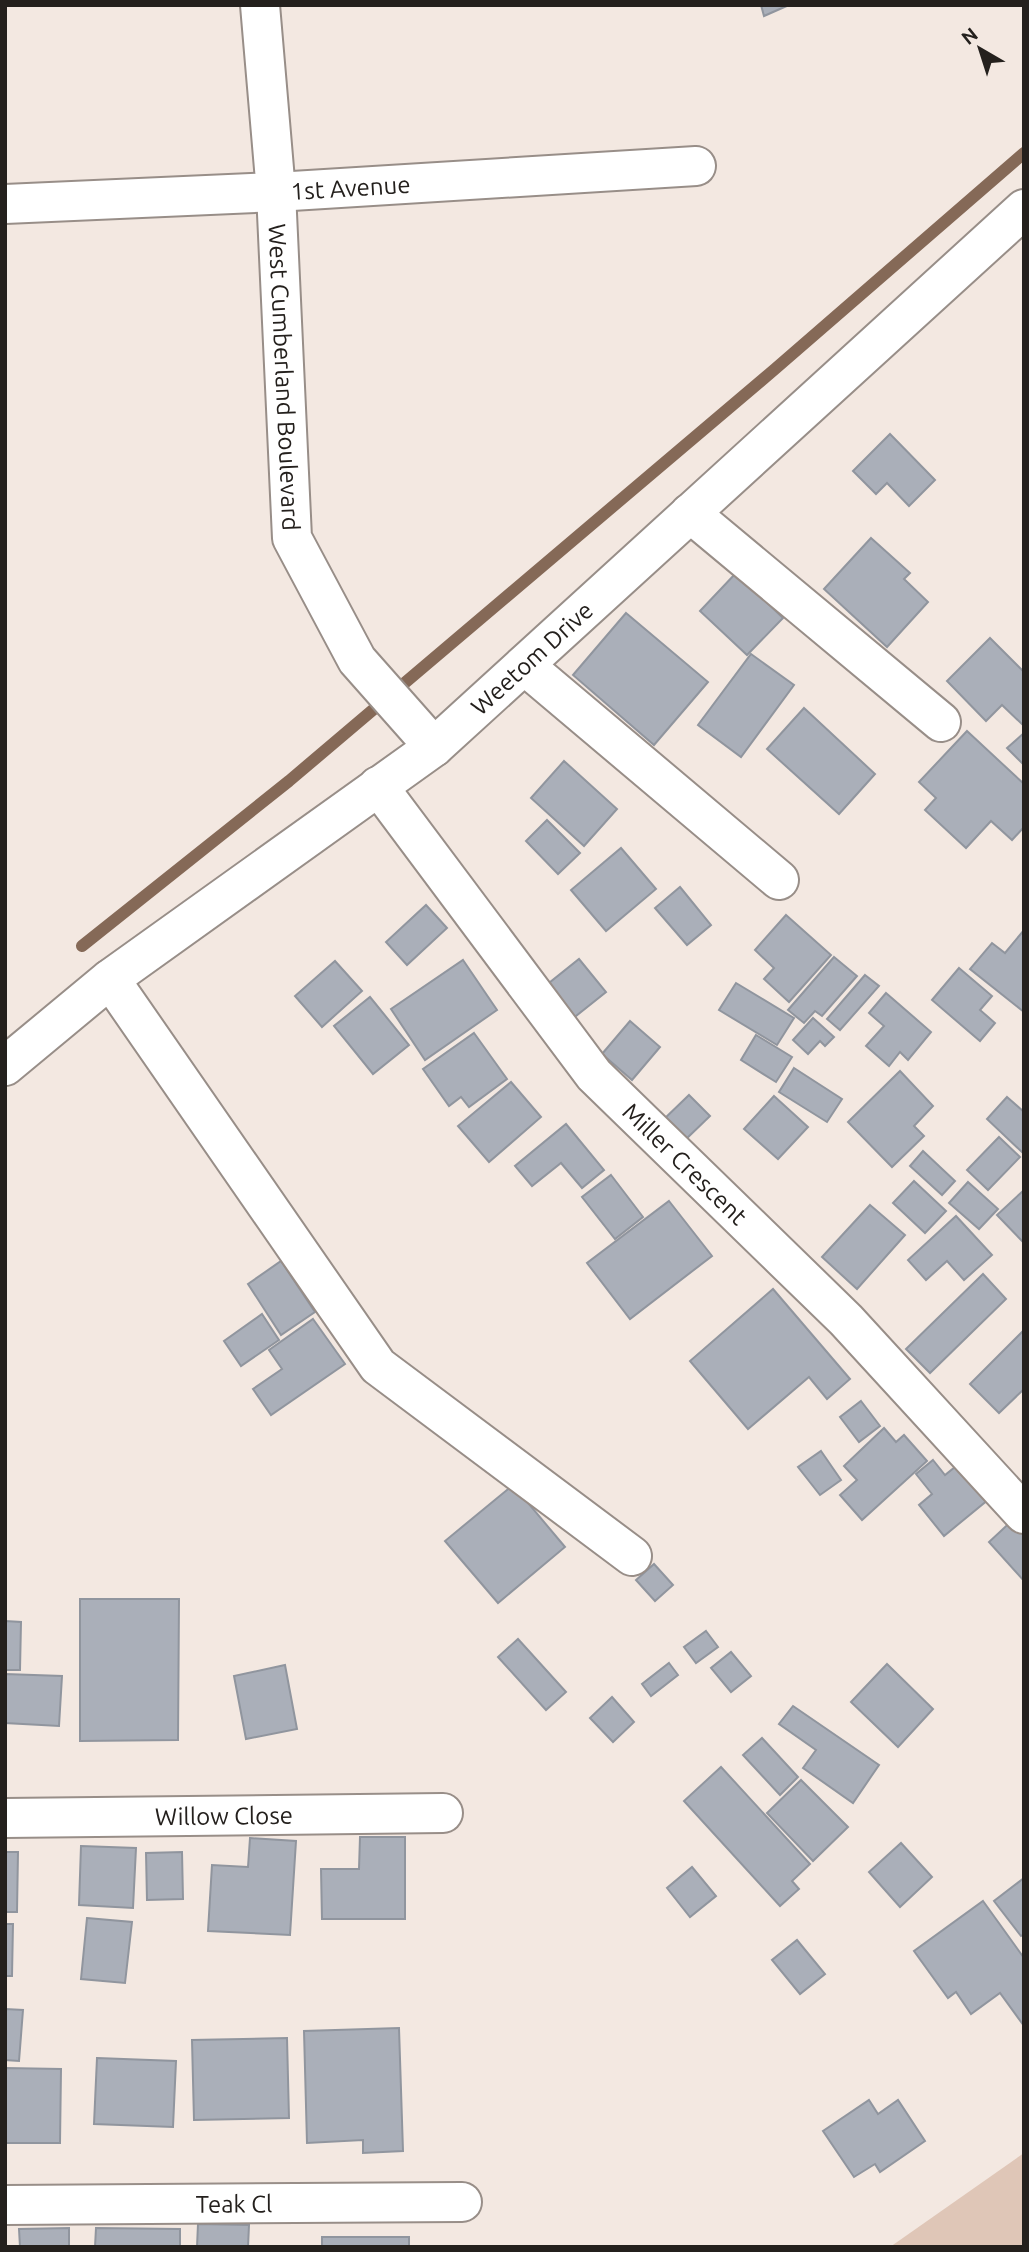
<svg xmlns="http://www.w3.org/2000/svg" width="1029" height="2252" viewBox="0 0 1029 2252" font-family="Ubuntu,sans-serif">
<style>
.green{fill:#dfc6b7}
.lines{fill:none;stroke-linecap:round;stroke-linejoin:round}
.stream{stroke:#856957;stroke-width:12}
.building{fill:#aaafb9;stroke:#90959e;stroke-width:2}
.minor-casing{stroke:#988e88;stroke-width:42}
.minor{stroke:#fff;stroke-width:38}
.labels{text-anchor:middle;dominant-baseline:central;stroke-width:7;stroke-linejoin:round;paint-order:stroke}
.street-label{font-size:24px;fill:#24201d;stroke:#f3e8e1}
</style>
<rect width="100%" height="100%" fill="#f3e8e1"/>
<path class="green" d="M1024 2153V2247H890Z"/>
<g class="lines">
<path class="stream" d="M82 946 289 781 775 369 1024 153"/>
</g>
<g class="building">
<path d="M761 5H789L764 16Z"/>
<path d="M890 434 935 480 909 506 887 483 876 494 853 471Z"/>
<path d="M871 538 910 573 904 579 928 602 887 647 824 589Z"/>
<path d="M736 573 783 618 747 655 700 611Z"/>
<path d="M626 613 708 682 654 745 573 675Z"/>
<path d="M990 638 1024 672V726L1002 705 986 721 947 681Z"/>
<path d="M751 654 794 685 741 757 698 725Z"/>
<path d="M804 708 875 774 839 814 767 749Z"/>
<path d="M967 731 1024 784V827L1012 840 991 821 966 848 925 810 936 798 919 782Z"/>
<path d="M1024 733V765L1007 748Z"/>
<path d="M564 761 617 809 584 846 531 798Z"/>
<path d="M547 820 580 853 558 874 526 841Z"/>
<path d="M621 848 656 889 606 931 571 890Z"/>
<path d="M680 887 711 925 687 945 655 908Z"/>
<path d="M426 905 447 928 407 965 386 942Z"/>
<path d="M786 915 831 955 789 1002 764 979 774 968 755 950Z"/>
<path d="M1024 930V1012L970 969 992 943 1005 953Z"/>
<path d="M834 957 857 976 822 1016 815 1011 804 1023 788 1010Z"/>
<path d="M579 959 606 992 571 1020 544 987Z"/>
<path d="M463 960 497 1010 425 1060 391 1009Z"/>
<path d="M335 961 362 991 322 1027 295 996Z"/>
<path d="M959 968 992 996 980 1010 995 1023 980 1041 932 1000Z"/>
<path d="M865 975 879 986 840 1030 827 1019Z"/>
<path d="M736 983 794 1018 777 1045 719 1010Z"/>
<path d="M886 993 931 1032 908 1060 900 1052 889 1066 866 1046 884 1026 869 1013Z"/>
<path d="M370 997 409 1045 373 1074 334 1026Z"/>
<path d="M813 1018 834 1037 825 1046 820 1041 808 1054 793 1040Z"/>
<path d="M630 1021 660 1047 632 1080 602 1054Z"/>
<path d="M474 1033 507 1079 469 1107 461 1097 449 1106 423 1069Z"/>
<path d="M756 1035 792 1057 776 1082 741 1060Z"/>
<path d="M794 1068 842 1099 827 1122 779 1092Z"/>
<path d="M900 1071 933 1106 914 1126 924 1136 892 1167 848 1122Z"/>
<path d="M511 1082 541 1117 489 1162 458 1126Z"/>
<path d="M689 1095 710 1116 683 1142 662 1121Z"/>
<path d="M774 1096 808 1127 778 1159 744 1129Z"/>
<path d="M1007 1097 1024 1112V1154L987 1119Z"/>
<path d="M566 1124 604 1170 582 1188 561 1163 532 1186 515 1166Z"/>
<path d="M999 1137 1020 1157 988 1190 967 1170Z"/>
<path d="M923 1151 955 1181 942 1195 910 1166Z"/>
<path d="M611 1175 643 1217 615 1239 582 1197Z"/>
<path d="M914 1181 946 1211 925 1233 893 1203Z"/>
<path d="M968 1182 998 1209 979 1229 949 1203Z"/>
<path d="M1024 1190V1243L997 1215Z"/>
<path d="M669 1201 712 1256 630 1319 587 1263Z"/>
<path d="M870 1205 905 1235 857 1289 822 1257Z"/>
<path d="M956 1216 992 1255 964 1280 947 1261 926 1280 908 1260Z"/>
<path d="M281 1261 315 1312 281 1335 248 1284Z"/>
<path d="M983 1274 1006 1299 930 1373 906 1349Z"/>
<path d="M773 1289 850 1379 827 1399 809 1377 748 1429 690 1361Z"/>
<path d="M262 1314 279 1340 241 1366 224 1341Z"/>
<path d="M313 1319 345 1364 271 1415 253 1389 282 1369 269 1350Z"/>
<path d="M1024 1330V1389L999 1413 970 1384Z"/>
<path d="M861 1401 880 1426 859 1442 840 1417Z"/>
<path d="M884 1428 896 1442 904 1435 927 1461 862 1520 840 1495 857 1480 844 1466Z"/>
<path d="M821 1451 841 1480 820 1495 798 1467Z"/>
<path d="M933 1460 945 1475 960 1463 989 1499 944 1536 919 1505 932 1494 916 1474Z"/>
<path d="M513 1485 565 1547 498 1603 445 1541Z"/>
<path d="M1017 1516 1024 1524V1581L989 1542Z"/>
<path d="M654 1564 673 1585 655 1601 636 1580Z"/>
<path d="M80 1599H179L178 1740 80 1741Z"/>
<path d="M5 1621 21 1622 20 1670H5Z"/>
<path d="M706 1631 718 1647 696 1663 684 1647Z"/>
<path d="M518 1639 566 1692 546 1710 498 1657Z"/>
<path d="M731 1652 751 1676 731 1692 711 1668Z"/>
<path d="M669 1663 678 1675 651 1696 642 1684Z"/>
<path d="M887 1664 933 1709 898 1747 851 1702Z"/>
<path d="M285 1665 297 1729 246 1739 234 1676Z"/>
<path d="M5 1674 62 1676 59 1726 5 1723Z"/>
<path d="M612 1697 634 1722 613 1742 590 1718Z"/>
<path d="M793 1706 879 1765 853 1803 803 1768 816 1750 779 1724Z"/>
<path d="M762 1738 798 1777 780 1795 743 1755Z"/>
<path d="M721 1767 810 1864 792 1881 799 1889 780 1906 684 1801Z"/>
<path d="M801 1780 848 1827 813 1861 767 1813Z"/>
<path d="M360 1837H405V1919H322L321 1869H359Z"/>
<path d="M250 1838 296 1841 290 1935 208 1931 212 1865 248 1867Z"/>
<path d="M901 1843 932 1877 900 1907 869 1872Z"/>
<path d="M81 1846 136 1848 133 1908 79 1905Z"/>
<path d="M5 1852H18L17 1912H5Z"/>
<path d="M182 1852 183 1899 147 1900 146 1853Z"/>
<path d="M692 1867 716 1896 690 1917 667 1888Z"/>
<path d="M1024 1878V1934L1021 1936 994 1901Z"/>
<path d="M983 1901 1024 1958V2026L1000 1993 971 2014 956 1992 948 1998 914 1951Z"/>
<path d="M87 1918 132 1922 125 1983 81 1979Z"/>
<path d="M5 1924H13L12 1976H5Z"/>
<path d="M797 1940 825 1974 800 1994 772 1960Z"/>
<path d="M5 2009 23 2010 19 2061 5 2060Z"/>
<path d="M399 2028 403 2151 363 2153V2140L307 2143 304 2031Z"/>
<path d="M287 2038 289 2118 194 2120 192 2040Z"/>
<path d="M97 2058 176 2061 173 2127 94 2124Z"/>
<path d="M5 2068 61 2069 60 2143H5Z"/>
<path d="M869 2100 878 2114 898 2100 925 2141 880 2172 875 2164 854 2177 823 2131Z"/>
<path d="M198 2224 249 2225 248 2247H197Z"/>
<path d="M69 2228V2247H20L19 2229Z"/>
<path d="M96 2228 180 2229V2247H95Z"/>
<rect x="322" y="2237" width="87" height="10"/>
</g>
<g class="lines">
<defs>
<g id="minor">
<path id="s1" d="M260 5 276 192 292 538 357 660 434 747"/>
<path id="s2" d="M5 204 276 192 696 166"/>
<path d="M690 513 941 722"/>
<path d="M524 665 779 880"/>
<path id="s3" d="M378 786 594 1075 846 1320 1024 1514"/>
<path d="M110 979 378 1366 632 1556"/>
<path id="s4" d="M5 1066 110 979 434 747 1024 209"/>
<path id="s5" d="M5 1818 443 1813"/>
<path id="s6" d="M5 2205 462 2202"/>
</g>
</defs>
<use href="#minor" class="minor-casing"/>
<use href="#minor" class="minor"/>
</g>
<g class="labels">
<g class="street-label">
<text stroke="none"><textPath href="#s2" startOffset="346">1st Avenue</textPath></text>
<text stroke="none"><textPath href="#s1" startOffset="373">West Cumberland Boulevard</textPath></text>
<text stroke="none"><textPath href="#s4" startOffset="667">Weetom Drive</textPath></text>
<text stroke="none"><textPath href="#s3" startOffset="488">Miller Crescent</textPath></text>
<text stroke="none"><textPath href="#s5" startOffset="219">Willow Close</textPath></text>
<text stroke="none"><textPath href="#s6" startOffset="229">Teak Cl</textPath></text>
</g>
</g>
<rect width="1029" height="2252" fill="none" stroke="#24201d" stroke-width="14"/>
<g transform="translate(980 49) rotate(321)" stroke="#f3e8e1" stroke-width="5" paint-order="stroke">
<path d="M0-5L12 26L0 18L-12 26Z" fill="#24201d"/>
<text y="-10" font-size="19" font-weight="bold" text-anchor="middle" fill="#24201d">N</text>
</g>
</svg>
